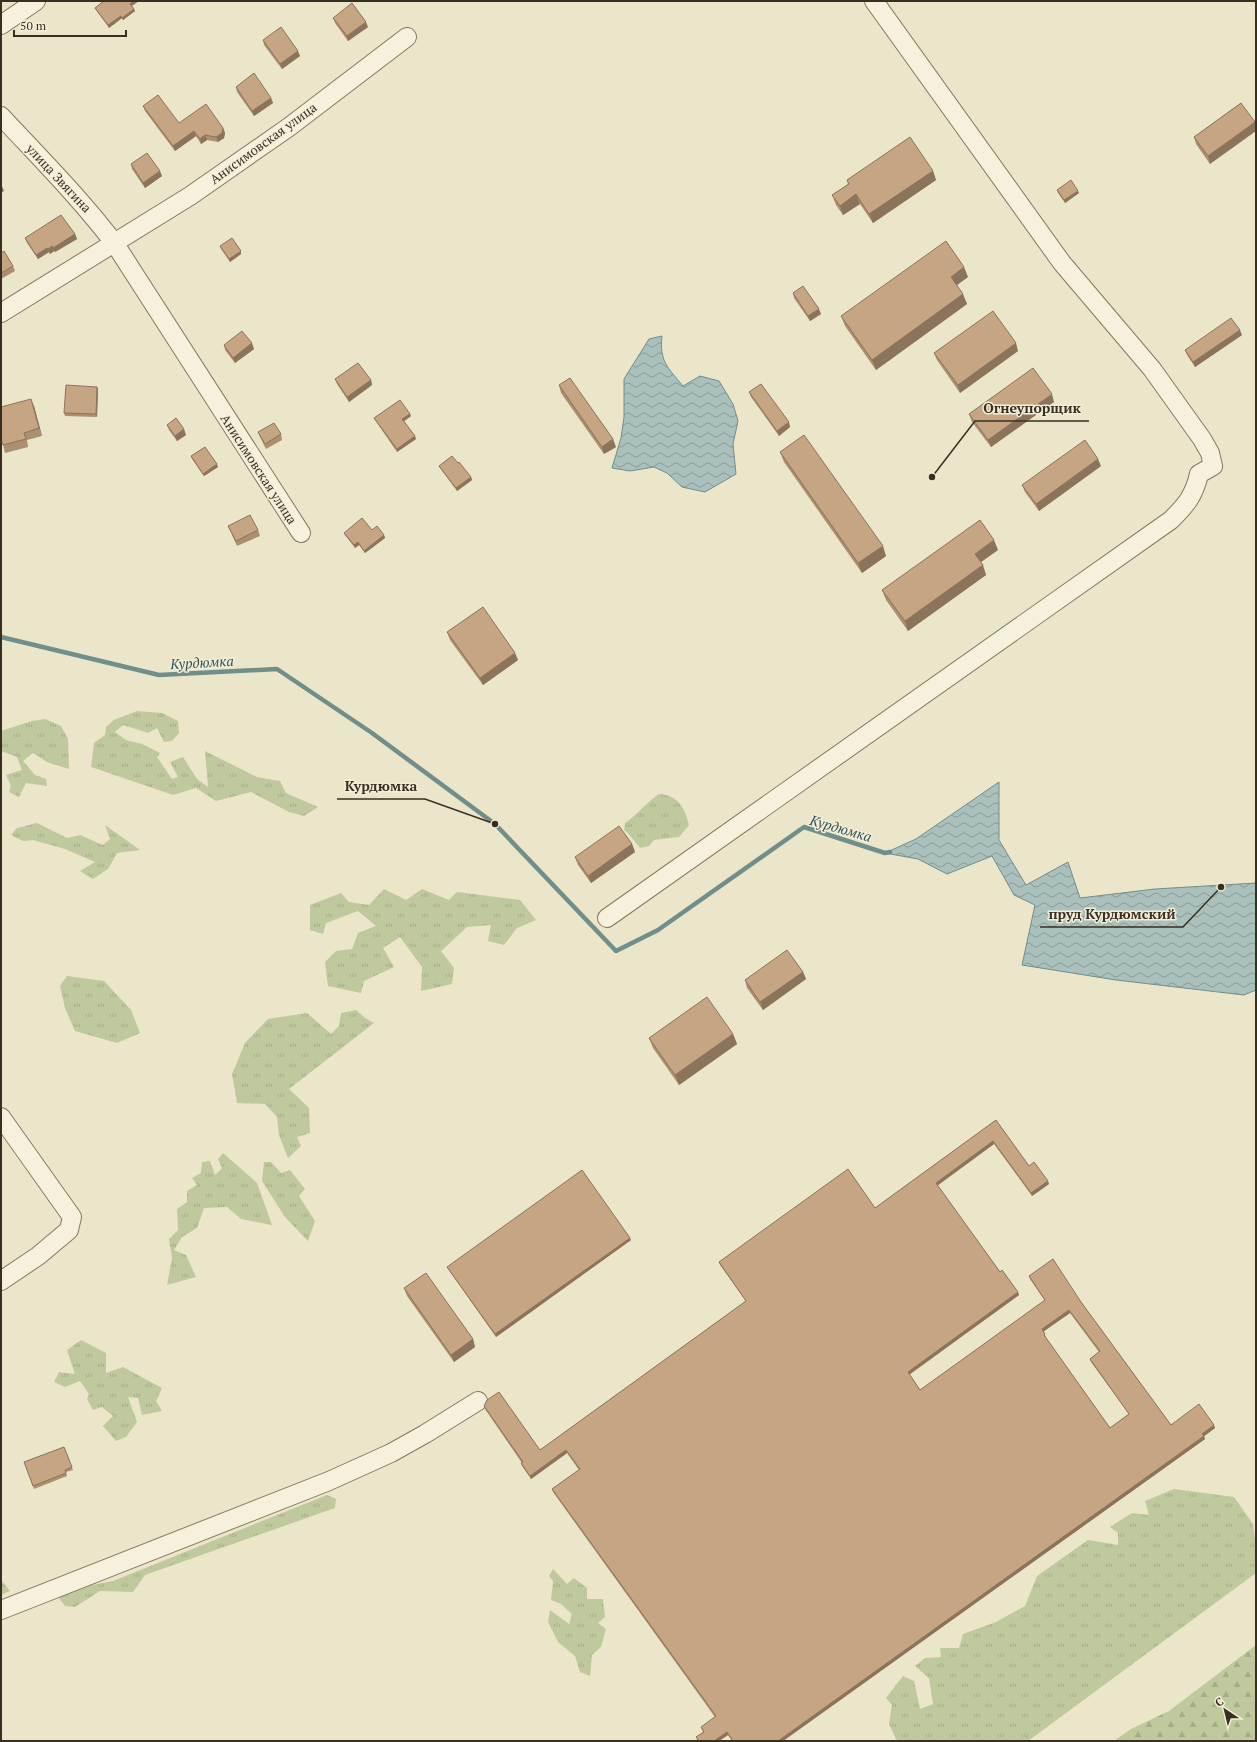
<svg xmlns="http://www.w3.org/2000/svg" width="1257" height="1742" viewBox="0 0 1257 1742" font-family="'PT Serif',serif">
<style>
.grass{fill:url(#grass-tufts)}
.forest{fill:url(#forest-firs)}
.water{fill:url(#water-waves);stroke:#708e8a}
.lines{fill:none;stroke-linecap:round;stroke-linejoin:round}
.stream{stroke:#708e8a;stroke-width:4.5}
.minor-casing{stroke:#86785f;stroke-width:20}
.minor{stroke:#f6f1dc;stroke-width:18}
.wall{fill:#aa8f70;fill-rule:evenodd}
.shaded-wall{fill:#8b745b}
.building{fill:#c6a682;stroke:#8b745b;fill-rule:evenodd}
.labels{text-anchor:middle;dominant-baseline:central;stroke-width:3;stroke-linejoin:round;paint-order:stroke}
.street-label{font-size:13px;fill:#382f21;stroke:#f3eed8}
.water-label{font-size:14px;font-style:italic;fill:#325556;stroke:#f3eed8}
.leader{fill:none;stroke:#382f21;stroke-width:1.5}
.callout-dot{fill:#382f21;stroke:#f3eed8;stroke-width:1.5}
.callout-label{font-size:14px;text-anchor:middle;font-weight:bold;fill:#382f21;stroke:#f3eed8;stroke-width:3;stroke-linejoin:round;paint-order:stroke}
</style>
<defs>
<pattern id="grass-tufts" width="24" height="20" patternUnits="userSpaceOnUse"><rect width="24" height="20" fill="#bfc99d"/><path d="M3 7l-1-3M5 7V3M7 7l1-3M15 17l-1-3M17 17v-4M19 17l1-3" fill="none" stroke="#a5ad87"/></pattern>
<pattern id="forest-firs" width="22" height="20" patternUnits="userSpaceOnUse"><rect width="22" height="20" fill="#bfc99d"/><path d="M5 1l3.5 6h-7zM16 11l3.5 6h-7z" fill="#a5ad87"/></pattern>
<pattern id="water-waves" width="16" height="10" patternUnits="userSpaceOnUse"><rect width="16" height="10" fill="#a9c0bc"/><path d="M0 5q4-4 8 0t8 0" fill="none" stroke="#8b9c98"/></pattern>
</defs>
<rect width="100%" height="100%" fill="#ebe5c9"/>
<g class="grass">
<path d="M137 711 162 713 178 721 179 733 172 741 164 742 157 728 148 733 123 725 115 732 126 740 142 744 160 753 157 757 172 779 178 777 170 762 183 757 197 779 208 787 205 751 257 777 280 781 286 793 318 807 304 816 289 812 251 792 216 801 196 788 173 795 91 767 94 743 105 735 106 727 114 720Z"/>
<path d="M45 719 61 726 68 739 69 769 47 762 33 753 23 761 35 775 46 779 47 786 26 783 19 797 9 792 11 786 6 775 22 770 17 757 1 751V731L32 721Z"/>
<path d="M659 794C678 795 685 808 689 825L679 837 654 840 649 846 640 848 628 833 624 830 625 823C638 814 646 803 659 794Z"/>
<path d="M37 823 67 838 80 835 103 845 110 839 105 825 140 850 117 853 108 869 93 879 80 871 95 862 65 849 33 840 23 841 11 835 17 828Z"/>
<path d="M384 889 406 900 422 889 449 900 457 892 520 900 536 920 517 928 504 945 488 941 491 925 467 927 441 951 454 968 452 984 421 991 422 967 400 937 383 948 394 967 364 981 361 993 328 986 325 962 336 951 352 949 358 933 376 926 358 911 326 923 323 934 310 930V905L341 893 349 902 369 905Z"/>
<path d="M67 976 104 981 131 1010 140 1033 117 1043 75 1031 65 1008 60 986Z"/>
<path d="M356 1010 365 1018 374 1023 289 1089 309 1108 310 1133 297 1137 301 1146 288 1158 279 1135 277 1117 265 1104 237 1103 232 1074 245 1043 268 1019 307 1013 331 1034 339 1026 341 1013Z"/>
<path d="M223 1153 257 1183 272 1225 241 1219 227 1207 204 1208 197 1228 182 1237 174 1250 186 1255 196 1277 167 1285 172 1258 169 1239 178 1230 177 1209 187 1202V1191L197 1185 192 1178 201 1173 202 1162 210 1161 215 1175 222 1168 218 1159Z"/>
<path d="M264 1162H271L281 1173 290 1170 305 1189 299 1196 315 1221 308 1241 285 1217 262 1181Z"/>
<path d="M81 1340 106 1353V1373L123 1367 162 1388 156 1401 162 1411 142 1415 138 1398 128 1397 137 1422 126 1437 116 1441 103 1426 113 1416 102 1407 93 1410 87 1399 89 1394 80 1381 65 1387 54 1382 59 1372 75 1374 67 1350Z"/>
<path d="M1174 1489 1234 1497 1253 1524 1256 1546V1573L1028 1741H897L889 1724 892 1705 886 1698 903 1676 914 1681 920 1709 933 1704 929 1678 915 1666 925 1658 941 1657 940 1648H959L963 1634 996 1622 1025 1606 1037 1576 1088 1540 1118 1545V1533L1110 1527 1132 1513 1149 1515 1145 1501Z"/>
<path d="M327 1495 336 1499 335 1508 145 1575 133 1592 100 1591 75 1607 65 1606 58 1597 87 1586 113 1581Z"/>
<path d="M553 1569 567 1584 574 1578 587 1588V1599H603L605 1617 598 1623 606 1629 601 1647 592 1655 590 1676 580 1672 575 1656 558 1642 548 1622 550 1610 569 1624 572 1614 561 1604 551 1600 553 1581 549 1576Z"/>
<path d="M1 1580 10 1591 1 1595Z"/>
</g>
<path class="forest" d="M1256 1645V1741H1114L1131 1729 1169 1711Z"/>
<g class="water">
<path d="M662 336C659 361 668 368 683 386L700 376 719 381 733 404 738 421 733 444 736 474 705 492 682 487 667 473 654 467 630 471 612 468 621 438 624 417V379L649 339Z"/>
<path d="M999 782V840L1026 885 1068 862 1080 898 1155 889 1256 883V990L1244 995 1116 980 1022 965 1035 905 1014 895 992 856 947 874 918 859 885 853 916 839Z"/>
</g>
<g class="lines">
<path class="stream" d="M1 637 159 675 277 669 372 733 495 824 616 951 658 930 804 827 885 853 890 852"/>
<defs>
<g id="minor">
<path d="M1 25 36 1"/>
<path d="M1 116C40 158 80 198 115 244L301 533"/>
<path d="M1 313 190 196 289 127 407 37"/>
<path d="M607 918 1171 520C1186 505 1194 496 1199 474L1213 466 1210 453 1202 439 1152 369 1062 263 874 1"/>
<path d="M1 1117 72 1217 69 1230 38 1256 1 1281"/>
<path d="M1 1610 329 1481 391 1453 425 1434 478 1401"/>
</g>
</defs>
<use href="#minor" class="minor-casing"/>
<use href="#minor" class="minor"/>
</g>
<g class="wall">
<path d="M104 1H139L132 6 135 11 123 20 122 18 109 28 96 10 95 8Z"/>
<path d="M333 18 368 27 348 41 335 23Z"/>
<path d="M263 40 300 56 282 69 264 45Z"/>
<path d="M236 87 271 98 273 103 254 116 237 92Z"/>
<path d="M1241 103 1210 164 1196 144 1194 137Z"/>
<path d="M143 106 179 123 223 128 225 133 224 138 218 142 207 140 201 144 196 136 175 151 145 111Z"/>
<path d="M131 164 162 176 145 188 132 169Z"/>
<path d="M933 171 936 180 873 223 860 204 843 215 836 205 832 195 848 184 847 180Z"/>
<path d="M1057 190 1079 193 1065 203 1058 193Z"/>
<path d="M75 234 77 239 55 252 54 251 50 254 49 252 38 259 27 243 25 238Z"/>
<path d="M220 246 241 254 230 262 221 249Z"/>
<path d="M1 253 13 266 15 271 1 279Z"/>
<path d="M968 277 957 285 967 304 876 370 845 326 841 316Z"/>
<path d="M793 293 821 314 810 321 794 298Z"/>
<path d="M1242 335 1195 367 1187 355 1185 350Z"/>
<path d="M224 345 254 349 235 363 225 350Z"/>
<path d="M1018 351 960 393 937 360 934 353Z"/>
<path d="M335 379 371 380 372 385 349 402 337 384Z"/>
<path d="M559 385 616 447 604 454 561 393Z"/>
<path d="M97 387 98 389 97 417 65 416 64 413Z"/>
<path d="M749 392 790 427 779 436 751 397Z"/>
<path d="M1054 402 991 447 972 422 969 414Z"/>
<path d="M34 406 42 436 27 440 28 447 5 453 3 445Z"/>
<path d="M410 414 411 416 404 421 416 439 397 452 375 420 374 418Z"/>
<path d="M167 425 186 435 177 441 169 430Z"/>
<path d="M258 432 281 434 282 440 266 449 260 437Z"/>
<path d="M780 452 886 556 862 573 784 462Z"/>
<path d="M191 456 218 467 204 476 192 459Z"/>
<path d="M458 463 471 477 472 480 457 491 440 468 439 466Z"/>
<path d="M1101 466 1039 511 1025 492 1022 485Z"/>
<path d="M228 526 258 530 260 536 237 546Z"/>
<path d="M372 530 384 535 385 538 365 553 359 545 355 548 345 535 344 533Z"/>
<path d="M998 550 981 562 986 575 908 631 886 600 882 590Z"/>
<path d="M447 632 518 660 483 685 450 640Z"/>
<path d="M632 844 635 852 591 883 578 865 575 857Z"/>
<path d="M803 972 806 979 763 1010 747 988 745 980Z"/>
<path d="M733 1034 737 1044 679 1085 653 1048 649 1038Z"/>
<path d="M996 1120 1029 1166 1049 1184 1032 1196 994 1144 937 1185 1000 1272 1018 1292 1019 1295 909 1374 920 1390 1045 1301 1030 1279 1029 1276 1081 1302 1171 1425 1215 1428 1204 1436 1205 1439 783 1741H732L728 1735 719 1741H698L696 1737 703 1732 701 1727 715 1717 553 1492 552 1489 579 1470 567 1453 531 1479 522 1466 521 1463H522L485 1409 484 1406 540 1450 746 1301 720 1265 719 1262 875 1208ZM1070 1313 1099 1352 1090 1359 1091 1362 1129 1414 1110 1428 1045 1337H1046L1043 1331Z"/>
<path d="M631 1240 496 1337 448 1269 447 1267Z"/>
<path d="M404 1288 473 1339 475 1347 454 1362 407 1296Z"/>
<path d="M64 1447 73 1470 66 1472 67 1476 34 1489 24 1462Z"/>
</g>
<g class="shaded-wall">
<path d="M134 1H139L131 6 130 4Z"/>
<path d="M134 9 135 11 123 20 122 18Z"/>
<path d="M121 16 122 18 109 28 108 25Z"/>
<path d="M366 22 368 27 348 41 347 36Z"/>
<path d="M298 51 300 56 282 69 280 64Z"/>
<path d="M271 98 273 103 254 116 252 111Z"/>
<path d="M1255 122 1256 125V131L1210 164 1208 156Z"/>
<path d="M223 128 225 133 224 138 218 142 216 137Z"/>
<path d="M194 131 196 136 175 151 173 146Z"/>
<path d="M205 135 207 140 201 144 200 139Z"/>
<path d="M160 171 162 176 145 188 143 183Z"/>
<path d="M933 171 936 180 873 223 869 214Z"/>
<path d="M1 186H2L4 191 1 193Z"/>
<path d="M1078 191 1079 193 1065 203 1064 200Z"/>
<path d="M856 194 860 204 843 215 840 206Z"/>
<path d="M75 234 77 239 55 252 53 248Z"/>
<path d="M52 246 54 251 50 254 48 249Z"/>
<path d="M47 248 49 252 38 259 36 255Z"/>
<path d="M241 251V254L230 262 229 259Z"/>
<path d="M964 267 968 277 954 287 951 277Z"/>
<path d="M963 294 967 304 876 370 872 360Z"/>
<path d="M819 309 821 314 810 321 808 316Z"/>
<path d="M1240 330 1242 335 1195 367 1193 362Z"/>
<path d="M252 343 254 349 235 363 233 358Z"/>
<path d="M1016 343 1018 351 960 393 958 385Z"/>
<path d="M371 380 372 385 349 402 347 397Z"/>
<path d="M97 387 98 389 97 417 96 414Z"/>
<path d="M1052 394 1054 402 991 447 988 440Z"/>
<path d="M31 399 34 406 42 436 39 428Z"/>
<path d="M410 414 411 416 403 422 402 419Z"/>
<path d="M789 422 790 427 779 436 777 431Z"/>
<path d="M184 429 186 435 177 441 175 436Z"/>
<path d="M415 436 416 439 397 452V449Z"/>
<path d="M613 439 616 447 604 454 602 447Z"/>
<path d="M1098 459 1101 466 1039 511 1036 504Z"/>
<path d="M217 464 218 467 204 476 203 474Z"/>
<path d="M471 477 472 480 457 491 456 488Z"/>
<path d="M384 535 385 538 365 553 364 551Z"/>
<path d="M994 540 998 550 978 564 975 554Z"/>
<path d="M358 542 359 545 355 548 354 545Z"/>
<path d="M883 546 886 556 862 573 858 563Z"/>
<path d="M983 565 986 575 908 631 905 621Z"/>
<path d="M515 653 518 660 483 685 480 678Z"/>
<path d="M632 844 635 852 591 883 588 876Z"/>
<path d="M803 972 806 979 763 1010 760 1002Z"/>
<path d="M733 1034 737 1044 679 1085 675 1075Z"/>
<path d="M993 1141 994 1144 937 1186 936 1183Z"/>
<path d="M1048 1181 1049 1184 1032 1196 1031 1193Z"/>
<path d="M630 1238 631 1240 496 1337 495 1334Z"/>
<path d="M1018 1292 1019 1295 909 1375 908 1372Z"/>
<path d="M1069 1310 1070 1313 1043 1332 1042 1329Z"/>
<path d="M473 1339 475 1347 454 1362 451 1355Z"/>
<path d="M1214 1425 1215 1428 1203 1437 1202 1434Z"/>
<path d="M1204 1436 1205 1439 783 1741H778Z"/>
<path d="M566 1450 567 1453 531 1479 530 1476Z"/>
<path d="M727 1732 728 1735 719 1741H714Z"/>
</g>
<g class="building">
<path d="M104 1H134L130 4 134 9 122 18 121 16 108 25 95 8Z"/>
<path d="M352 3 366 22 347 36 333 18Z"/>
<path d="M281 27 298 51 280 64 263 40Z"/>
<path d="M254 73 271 98 252 111 236 87Z"/>
<path d="M158 95 179 123 206 104 223 128 222 133 216 137 205 135 200 139 194 131 173 146 143 106Z"/>
<path d="M1241 103 1255 122 1208 156 1194 137Z"/>
<path d="M910 137 933 171 869 214 856 194 840 206 832 195 849 184 847 180Z"/>
<path d="M147 153 160 171 143 183 131 164Z"/>
<path d="M1071 180 1078 191 1064 200 1057 190Z"/>
<path d="M61 215 75 234 53 248 52 246 48 249 47 248 36 255 25 238Z"/>
<path d="M232 238 241 251 229 259 220 246Z"/>
<path d="M946 241 964 267 951 277 963 294 872 360 841 316Z"/>
<path d="M4 251 13 266 1 273V253Z"/>
<path d="M803 286 819 309 808 316 793 293Z"/>
<path d="M993 311 1016 343 958 385 934 353Z"/>
<path d="M1231 318 1240 330 1193 362 1185 350Z"/>
<path d="M242 331 252 343 233 358 224 345Z"/>
<path d="M358 363 371 380 347 397 335 379Z"/>
<path d="M1033 368 1052 394 988 440 969 414Z"/>
<path d="M570 378 613 439 602 447 559 385Z"/>
<path d="M761 384 789 422 777 431 749 392Z"/>
<path d="M66 385 97 387 96 414 64 413Z"/>
<path d="M31 399 39 428 24 433 26 439 3 445 1 440V407Z"/>
<path d="M400 400 410 414 402 419 415 436 397 449 374 418Z"/>
<path d="M176 418 184 429 175 436 167 425Z"/>
<path d="M274 423 281 434 265 444 258 432Z"/>
<path d="M804 435 883 546 858 563 780 452Z"/>
<path d="M1085 440 1098 459 1036 504 1022 485Z"/>
<path d="M205 447 217 464 203 474 191 456Z"/>
<path d="M452 456 458 463 459 462 471 477 456 488 439 466Z"/>
<path d="M250 515 258 530 236 541 228 526Z"/>
<path d="M362 518 372 530 377 526 384 535 364 551 358 542 354 545 344 533Z"/>
<path d="M980 520 994 540 975 554 983 565 905 621 882 590Z"/>
<path d="M483 607 515 653 480 678 447 632Z"/>
<path d="M619 826 632 844 588 876 575 857Z"/>
<path d="M787 950 803 972 760 1002 745 980Z"/>
<path d="M707 997 733 1034 675 1075 649 1038Z"/>
<path d="M996 1120 1029 1166 1034 1162 1048 1181 1031 1193 993 1141 936 1183 1000 1272 1002 1270 1018 1292 908 1372 920 1390 1045 1300 1029 1276 1053 1259 1081 1302 1171 1425 1199 1404 1214 1425 1202 1434 1204 1436 778 1741H733L727 1732 714 1741H699L696 1737 704 1732 701 1727 716 1716 552 1489 580 1469 566 1450 530 1476 521 1463 523 1462 484 1406 487 1400 499 1392 540 1450 746 1301 719 1262 848 1169 875 1208ZM1069 1310 1100 1351 1090 1359 1129 1414 1110 1428 1044 1335 1045 1334 1042 1329Z"/>
<path d="M582 1170 630 1238 495 1334 447 1267Z"/>
<path d="M426 1273 473 1339 451 1355 404 1288Z"/>
<path d="M64 1447 72 1467 65 1470 66 1473 33 1486 24 1462Z"/>
</g>
<g class="labels">
<g class="street-label">
<text transform="translate(263 143) rotate(-36)">Анисимовская улица</text>
<text transform="translate(59 178) rotate(47)">улица Звягина</text>
<text transform="translate(259 469) rotate(57)">Анисимовская улица</text>
</g>
<g class="water-label">
<text transform="translate(202 662) rotate(-3)">Курдюмка</text>
<text transform="translate(841 828) rotate(16)">Курдюмка</text>
</g>
</g>
<path class="leader" d="M932 477L975 421H1089M495 824L425 799H337M1221 887L1183 927H1040"/>
<g class="callout-dot">
<circle cx="932" cy="477" r="4"/>
<circle cx="495" cy="824" r="4"/>
<circle cx="1221" cy="887" r="4"/>
</g>
<g class="callout-label">
<text x="1032" y="413">Огнеупорщик</text>
<text x="381" y="791">Курдюмка</text>
<text x="1112" y="919">пруд Курдюмский</text>
</g>
<rect width="1257" height="1742" fill="none" stroke="#382f21" stroke-width="4"/>
<g transform="translate(1225 1710) rotate(325)" stroke="#f3eed8" stroke-width="3" paint-order="stroke">
<path d="M0-3L7 15L0 10L-7 15Z" fill="#382f21"/>
<text y="-6" font-size="11" font-weight="bold" text-anchor="middle" fill="#382f21">С</text>
</g>
<path d="M14 30v6h112v-6" fill="none" stroke="#382f21" stroke-width="2"/>
<text x="20" y="30" font-size="12" fill="#382f21" stroke="#f3eed8" stroke-width="3" paint-order="stroke">50 m</text>
</svg>
